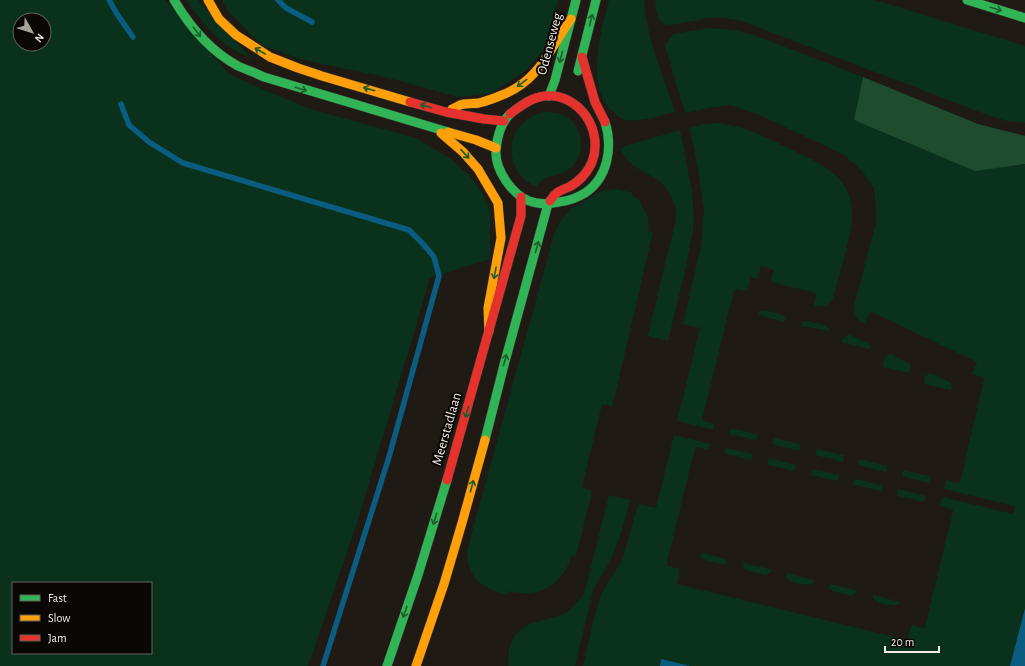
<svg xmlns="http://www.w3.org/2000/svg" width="1025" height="666" viewBox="0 0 1025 666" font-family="'Alegreya Sans',sans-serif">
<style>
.green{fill:#09311b;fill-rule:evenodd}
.forest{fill:#1f4b2f}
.water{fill:#0a5c81}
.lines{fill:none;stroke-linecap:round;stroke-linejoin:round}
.stream{stroke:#0a5c81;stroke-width:5.5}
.fast-casing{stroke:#3b3833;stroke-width:10}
.slow-casing{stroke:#3b3833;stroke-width:10}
.jam-casing{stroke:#3b3833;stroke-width:10}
.fast{stroke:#30b455;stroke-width:9}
.slow{stroke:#ff9f0a;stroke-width:9}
.jam{stroke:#e5322d;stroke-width:9}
.oneway{stroke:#1d5e2c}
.labels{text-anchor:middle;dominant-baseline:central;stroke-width:4;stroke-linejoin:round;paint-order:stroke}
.street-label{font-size:14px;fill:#f2ede5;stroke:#0a0704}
</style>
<rect width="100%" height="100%" fill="#1f1b14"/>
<g class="green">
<path d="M0 0H165L229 74 269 92 314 110 416 138 452 160 469 175 483 194 490 213V259L429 278 422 306 357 523 308 666H0ZM20 20H44V44H20ZM13 583H151V653H13Z"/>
<path d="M185 0H198L252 59C242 54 231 49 223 42 208 30 197 14 185 0Z"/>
<path d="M222 0H558L553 22 543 50 527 70 490 94 457 97 389 78 300 59 261 45 228 11Z"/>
<path d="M609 0H644C647 39 663 75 675 112 660 115 637 124 623 119 620 118 616 114 613 112 585 88 601 30 609 0Z"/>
<path d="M655 0H875L1025 46V123L1007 121 985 114 742 21 724 18H710L671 25C657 25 656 12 655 0Z"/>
<path d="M709 28 734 30 757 36 863 77 854 120 1014 166 1025 164V608L1010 666H583C589 643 593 614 602 593 608 580 617 570 623 558L638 504 656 508 674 435 710 444 708 450 697 447 695 448 667 563 668 566 680 569 677 584 907 640 908 638 911 625 923 628 925 627 953 511 952 509 940 506 942 497 1013 514 1015 506 944 489 946 480 958 483 960 482 984 379 983 377 972 374 977 362 872 312 870 313 864 324C855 319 853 312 855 302L876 223V207L874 188 862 171 844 155 762 116 730 105 708 108 685 113 665 45 670 38 674 34Z"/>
<path d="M546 112C556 112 565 114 572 121 578 127 581 134 581 143 582 156 573 170 560 174 550 178 543 175 537 187 499 171 505 118 546 112Z"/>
<path d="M718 123C745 126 768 138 792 150 809 158 828 166 841 181 848 189 852 201 852 212 853 225 849 238 846 251 842 265 838 280 834 295 831 305 824 308 814 306L816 295V293L771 282 774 270 761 266 757 279 751 277 747 291H746L736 289 734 290 702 420 714 424V430L677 421 700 328 683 324 701 245 704 210 698 169 690 128 703 124Z"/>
<path d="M680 130 692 192 694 217 693 229 686 266 668 341 648 336C654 309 661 282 667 255 670 242 676 226 676 213 676 204 670 193 664 186 656 176 645 174 636 167 628 162 624 156 620 149L625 146Z"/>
<path d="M617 189 633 193 632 195 640 201 648 218 649 233 653 232 614 400H613L612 406 602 404 582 487 591 490V496L576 556 572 555C563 585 539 599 509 591L507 595C482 588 467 578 467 550L555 231 561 220 572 208 602 191 608 190Z"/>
<path d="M765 310 783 315 785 318V321L784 322 759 315V312L761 311Z"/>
<path d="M805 321 826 325 829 329V331L802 326 801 325 802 322Z"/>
<path d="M848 335H850L868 343 870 346V349L843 343 842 342 845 336Z"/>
<path d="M891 354 910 364 911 368 909 373 883 367C883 361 884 355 891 354Z"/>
<path d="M930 373 950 382C952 384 952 386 951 389L950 390 924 384 925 376Z"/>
<path d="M731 428 756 434 758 435 756 440 729 434Z"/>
<path d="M774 438 800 444 801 445 799 451 772 444 773 440Z"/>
<path d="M726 448 753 454 751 460 726 454 725 453Z"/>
<path d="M817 449 843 455 844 456 843 462 815 455Z"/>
<path d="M769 458 796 465 795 470 794 471 768 465 767 464Z"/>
<path d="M860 459 887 466 886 472 858 465Z"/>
<path d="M812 469 839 475 838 480 837 481 811 475Z"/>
<path d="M903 470 929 476 931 477 929 483 902 476Z"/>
<path d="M855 479 882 485 881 491H880L855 485 853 484Z"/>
<path d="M898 489 926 496 924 502 898 496 897 495Z"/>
<path d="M609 495 630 500C625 518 621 537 613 554 608 567 599 578 593 590L575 666H508L509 649 514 637 520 630 530 624 555 617 568 612 584 594Z"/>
<path d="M702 553 726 559 727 562 724 564H721C714 562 703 562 700 555Z"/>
<path d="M744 563 770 569 771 570 770 573 765 575 746 570 744 569 743 565Z"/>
<path d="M788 573 813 580 814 581 813 584C806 586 790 583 786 577L787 574Z"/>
<path d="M830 584 856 590 857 592 854 595 851 596 833 591 829 588Z"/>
<path d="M873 595H874L900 602 899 604C893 607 877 604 873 598Z"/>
</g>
<path class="forest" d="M863 77 978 124 1025 136V164L975 171 854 120Z"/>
<g class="water">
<path d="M1025 608V666H1010Z"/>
<path d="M661 659 690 666H660Z"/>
</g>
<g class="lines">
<g class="stream">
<path d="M109 0 117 14 133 37"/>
<path d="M278 0 286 8 312 22"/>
<path d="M121 104 129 125 149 142 183 163 409 230 424 245 434 257 439 276 389 457 323 666"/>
</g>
<defs>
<g id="fast">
<path d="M174 0C190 27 210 51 238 66 247 70 256 73 264 77L448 132"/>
<path d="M967 0 1025 18"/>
<path d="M578 71 596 0"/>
<path d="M549 96 555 80 576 0"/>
<path d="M510 114C501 123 497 138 496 150 495 162 500 172 506 181 520 201 535 207 559 202 568 201 577 198 585 193 608 178 613 147 605 122"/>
<path d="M485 440 504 365 548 204 550 201"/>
<path d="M387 666 418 575 447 480"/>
</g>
<g id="slow">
<path d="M208 0 219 19 236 35 270 57 298 68 322 76 410 102"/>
<path d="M452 109C455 108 458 106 460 105 466 103 473 104 479 103 487 101 495 98 502 95 539 81 550 49 571 19"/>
<path d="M448 132 476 140 496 148"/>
<path d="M441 133 463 152 478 169 498 203 501 238 488 308 489 331"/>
<path d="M416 666 444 584 462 523 485 440"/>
</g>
<g id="jam">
<path d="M582 57 595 102 605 122"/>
<path d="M410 102 446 112 484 119 504 121"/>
<path d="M510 114C520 106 532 97 545 96 580 93 604 131 592 162 588 172 579 182 569 187 560 191 556 191 550 201"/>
<path d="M447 480 521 216V197"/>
</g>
</defs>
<use href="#fast" class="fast-casing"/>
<use href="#slow" class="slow-casing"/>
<use href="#jam" class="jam-casing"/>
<use href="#fast" class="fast"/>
<use href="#slow" class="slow"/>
<use href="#jam" class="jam"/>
</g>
<defs><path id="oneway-shaft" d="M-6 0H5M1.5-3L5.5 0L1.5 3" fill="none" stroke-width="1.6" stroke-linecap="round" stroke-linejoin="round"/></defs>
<g class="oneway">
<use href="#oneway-shaft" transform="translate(996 9) rotate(17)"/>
<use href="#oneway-shaft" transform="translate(591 20) rotate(-76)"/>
<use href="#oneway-shaft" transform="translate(197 32) rotate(53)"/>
<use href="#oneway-shaft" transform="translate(260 51) rotate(-150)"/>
<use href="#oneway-shaft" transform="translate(561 57) rotate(105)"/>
<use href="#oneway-shaft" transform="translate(522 83) rotate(144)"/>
<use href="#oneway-shaft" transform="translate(301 89) rotate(17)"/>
<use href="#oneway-shaft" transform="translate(369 89) rotate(-164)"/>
<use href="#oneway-shaft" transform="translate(426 106) rotate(-164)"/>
<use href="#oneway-shaft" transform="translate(465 154) rotate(47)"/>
<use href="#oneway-shaft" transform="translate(537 247) rotate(-74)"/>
<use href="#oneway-shaft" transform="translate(495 273) rotate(101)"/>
<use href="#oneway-shaft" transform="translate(505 360) rotate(-75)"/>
<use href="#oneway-shaft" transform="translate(467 412) rotate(106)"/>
<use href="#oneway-shaft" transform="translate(472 486) rotate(-75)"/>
<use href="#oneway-shaft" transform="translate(435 519) rotate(107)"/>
<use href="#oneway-shaft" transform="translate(405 612) rotate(109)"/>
</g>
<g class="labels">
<g class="street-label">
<text transform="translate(550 44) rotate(-75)">Odenseweg</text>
<text transform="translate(447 429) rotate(-74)">Meerstadlaan</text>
</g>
</g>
<rect x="12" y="582" width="140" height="72" fill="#0a0704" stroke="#67635e"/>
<rect x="20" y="595" width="20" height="6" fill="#30b455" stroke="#67635e"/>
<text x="48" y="602" font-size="12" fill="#f2ede5">Fast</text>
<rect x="20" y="615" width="20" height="6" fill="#ff9f0a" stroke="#67635e"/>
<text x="48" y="622" font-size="12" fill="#f2ede5">Slow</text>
<rect x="20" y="635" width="20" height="6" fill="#e5322d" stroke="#67635e"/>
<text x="48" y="642" font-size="12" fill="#f2ede5">Jam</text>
<g transform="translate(32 32) rotate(129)"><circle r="19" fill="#0a0704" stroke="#67635e"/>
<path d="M0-3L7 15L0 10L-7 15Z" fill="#a8a49c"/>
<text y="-6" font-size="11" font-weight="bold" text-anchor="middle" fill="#f2ede5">N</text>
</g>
<path d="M885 646v6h54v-6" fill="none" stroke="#f2ede5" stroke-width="2"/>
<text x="891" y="646" font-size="12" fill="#f2ede5" stroke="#0a0704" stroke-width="3" paint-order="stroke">20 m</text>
</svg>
